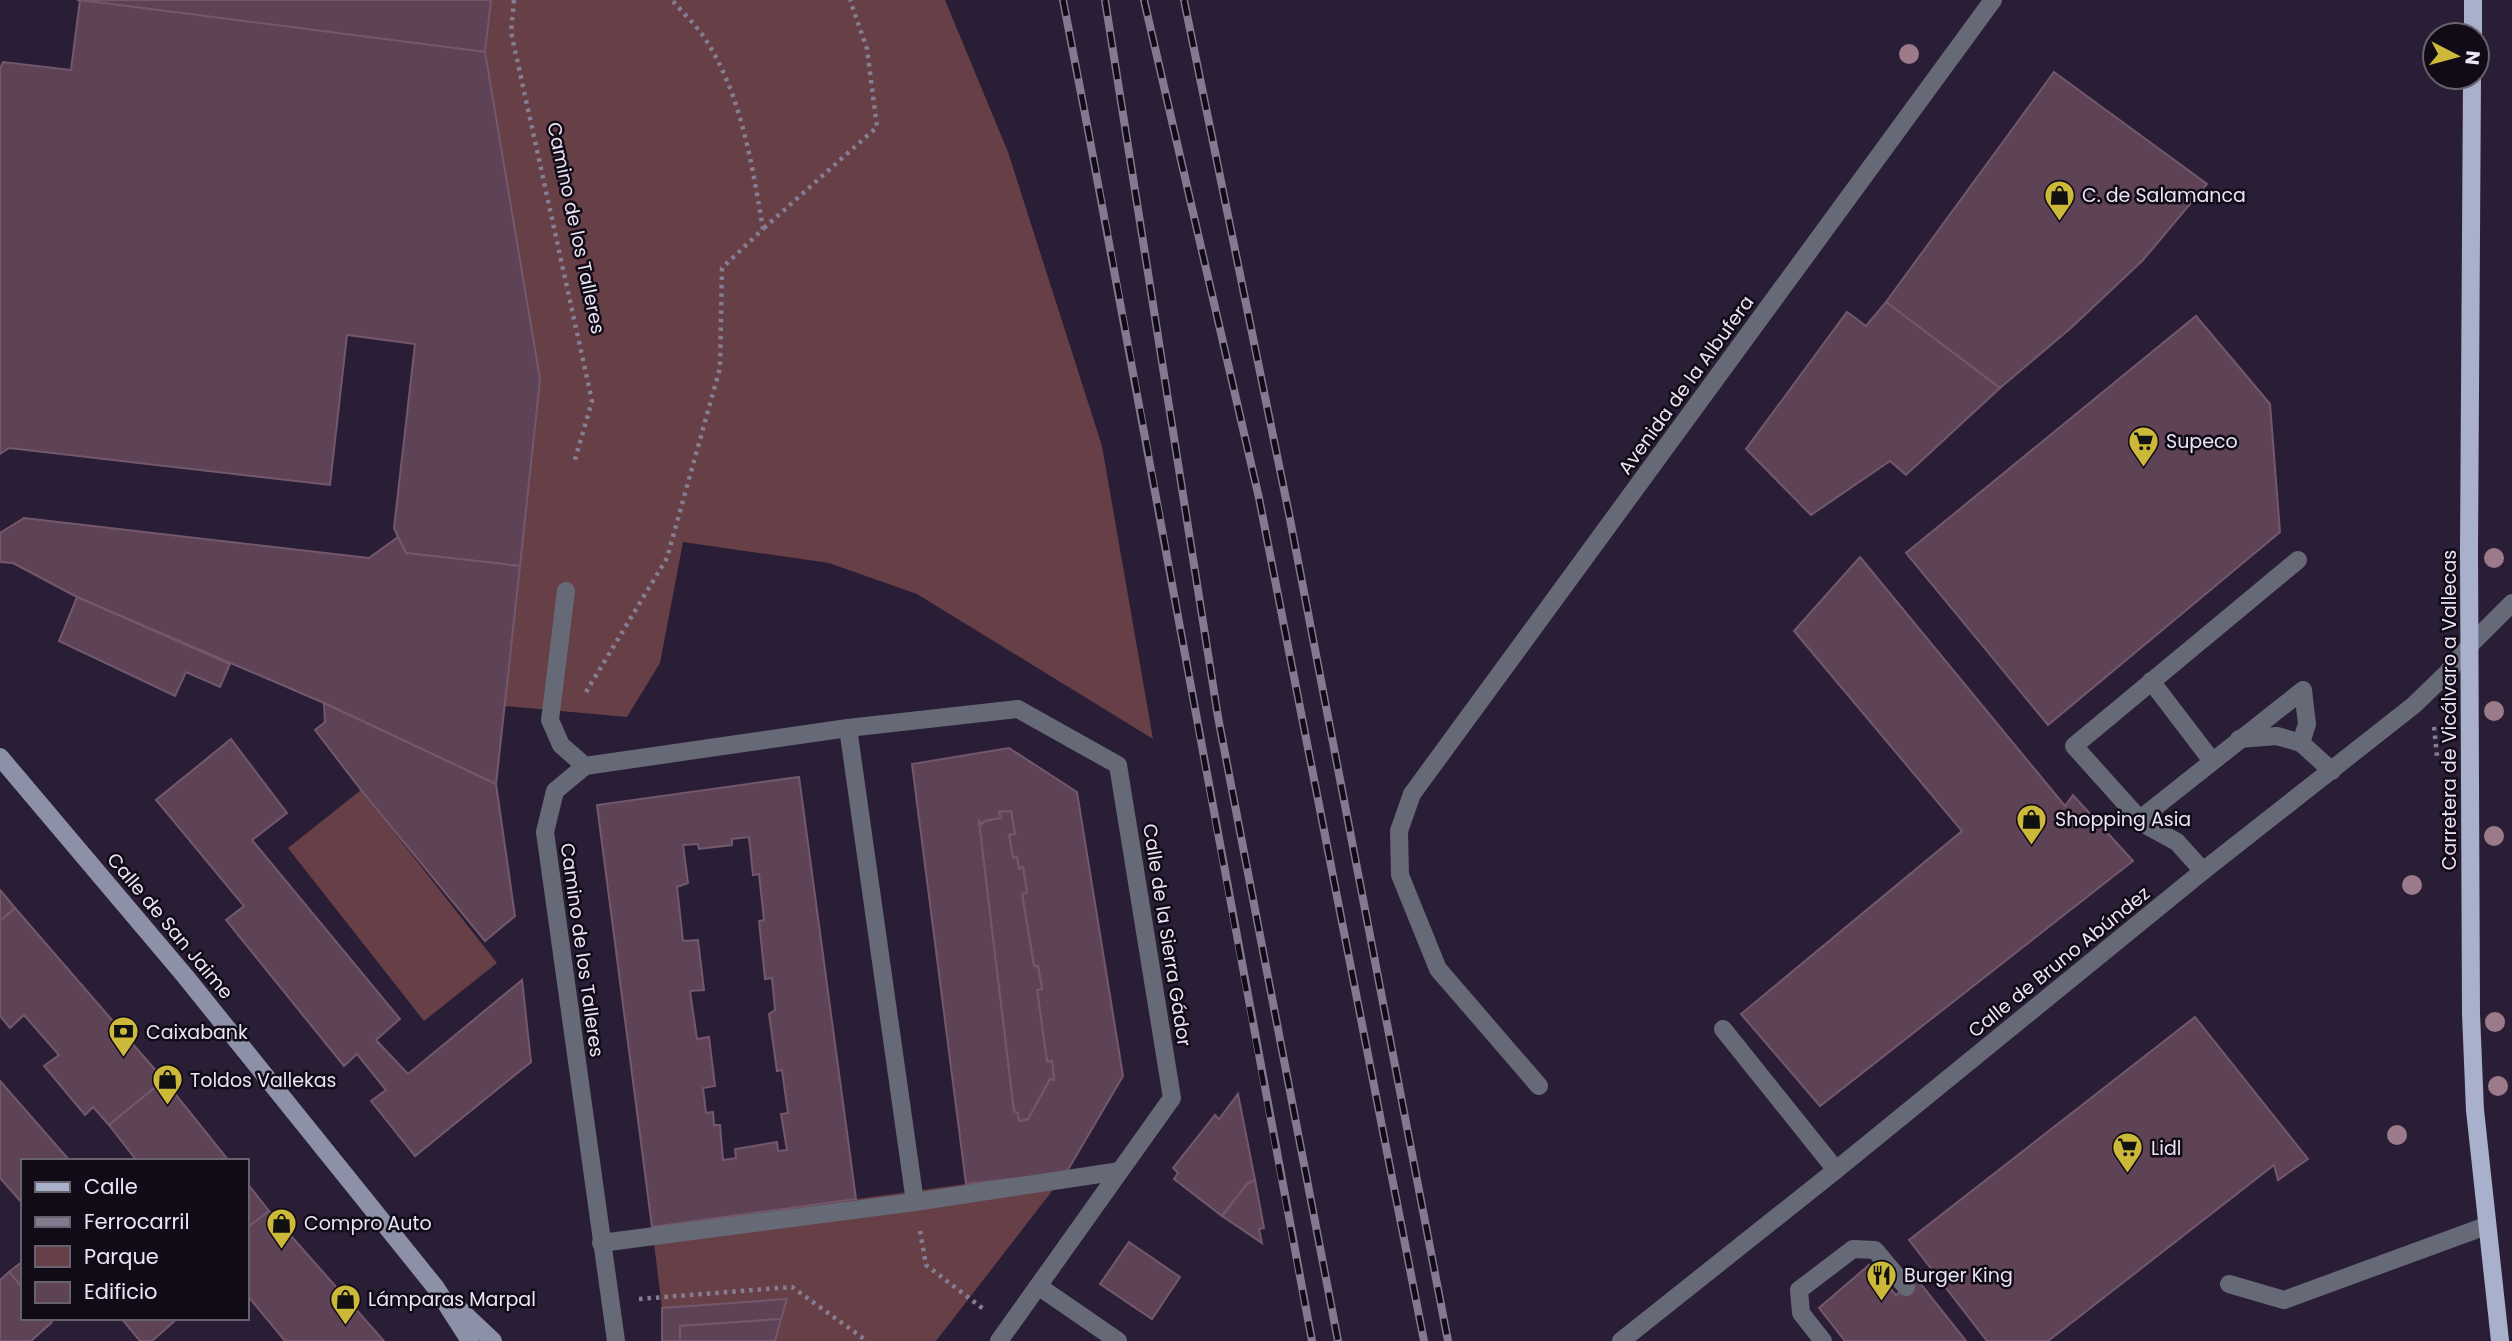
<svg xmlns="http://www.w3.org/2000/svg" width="2512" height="1341" viewBox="0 0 2512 1341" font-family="Poppins,sans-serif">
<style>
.green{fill:#673f47}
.building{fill:#5e4357;stroke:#73586c;stroke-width:2;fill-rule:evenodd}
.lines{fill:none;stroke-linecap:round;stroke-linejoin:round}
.path{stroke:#877d93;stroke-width:4.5;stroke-dasharray:3.5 5;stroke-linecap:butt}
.lane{stroke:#666a77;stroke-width:18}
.street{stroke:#666a77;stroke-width:18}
.secondary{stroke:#8c91a7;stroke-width:18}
.primary{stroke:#a9b0cb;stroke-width:18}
.rail-casing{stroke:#847a90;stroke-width:8}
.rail{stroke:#100b16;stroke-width:5;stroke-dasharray:16;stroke-linecap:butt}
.tree{fill:#9b7a8a}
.labels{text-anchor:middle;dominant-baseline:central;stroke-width:5;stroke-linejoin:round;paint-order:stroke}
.poi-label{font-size:19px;fill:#ebe4f5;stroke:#100b16;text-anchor:start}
.street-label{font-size:19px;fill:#ebe4f5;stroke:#100b16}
</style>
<rect width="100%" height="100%" fill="#2a1e37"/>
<g class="green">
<path d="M491 0H945L1008 152 1102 446 1153 739 917 594 829 563 683 542 660 663 627 717 505 706 540 379 485 52Z"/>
<path d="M361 790 497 963 424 1021 288 848Z"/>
<path d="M1066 1173 936 1341H775L786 1299 662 1308 652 1227 966 1184Z"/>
</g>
<g class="building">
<path d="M77 0H491L485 52Z"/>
<path d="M80 0 485 52 540 379 520 566 406 553 398 537 394 528 415 344 347 335 330 485 9 448 0 454V69L3 62 71 70Z"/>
<path d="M2054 72 2207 184 2143 260 2072 327 2000 388 1886 302Z"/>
<path d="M1886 302 2000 388 1906 475 1890 461 1811 515 1746 449 1847 312 1866 326Z"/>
<path d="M2196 316 2270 404 2280 532 2048 725 1906 553Z"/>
<path d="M24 518 369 558 398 537 406 553 520 566 496 784 324 703 77 597 13 563 0 562V533Z"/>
<path d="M1860 557 2065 806 2073 795 2133 861 1820 1106 1741 1014 1962 831 1794 631Z"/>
<path d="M77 597 230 664 220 687 186 672 175 696 59 641Z"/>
<path d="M324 703 496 784 515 916 485 941 361 790 315 730 325 722Z"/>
<path d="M231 739 287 813 252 840 400 1019 376 1040 408 1074 522 980 531 1062 415 1156 371 1101 386 1090 357 1054 344 1066 226 920 244 906 156 800Z"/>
<path d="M1009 748 1077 792 1123 1076 1066 1173 966 1184 912 764ZM1011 811 1015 834 1009 835 1013 858 1017 857 1019 869 1023 867 1027 893 1022 894 1034 966H1038L1042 989 1037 990 1047 1062 1052 1061 1054 1080 1050 1079 1028 1119 1019 1121 1018 1113 1014 1111 979 821 982 824 985 821 1001 818 999 812Z"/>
<path d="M799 777 856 1199 652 1227 597 805ZM749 837 753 875 759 874 764 920 759 921 765 979 772 978 775 1010 769 1014 777 1071 782 1070 788 1113 781 1114 787 1150 778 1151 777 1142 735 1149 736 1158 723 1160 720 1125H714L713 1112 706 1113 703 1088 715 1086 709 1037 697 1039 690 991 704 990 698 940 683 941 677 887 688 883 683 845 698 844 699 849 732 845V839Z"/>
<path d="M1011 811 1015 834 1009 835 1013 858 1017 857 1019 869 1023 867 1027 893 1022 894 1034 966H1038L1042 989 1037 990 1047 1062 1052 1061 1054 1080 1050 1079 1028 1119 1019 1121 1018 1113 1014 1111 979 821 982 824 985 821 1001 818 999 812Z"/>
<path d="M0 890 15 908 0 921Z"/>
<path d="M15 908 164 1080 109 1125 93 1107 85 1115 44 1066 59 1055 24 1015 10 1028 0 1016V921Z"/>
<path d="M2195 1017 2308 1159 2278 1180 2274 1165 2048 1341H1987L1909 1240Z"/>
<path d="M164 1080 229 1161H137L109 1125Z"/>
<path d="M0 1081 70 1161H23V1204L0 1178Z"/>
<path d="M1238 1094 1255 1180 1247 1184 1222 1216 1174 1179 1178 1173 1173 1168 1215 1115 1219 1119Z"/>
<path d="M1255 1180 1264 1228 1259 1229 1262 1243 1222 1216 1247 1184Z"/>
<path d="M247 1183 269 1211 247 1228Z"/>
<path d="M269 1211 384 1341H285L247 1295V1228Z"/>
<path d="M1129 1242 1180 1277 1152 1319 1100 1284Z"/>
<path d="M23 1261V1288L9 1272Z"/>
<path d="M1869 1265 1896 1295 1916 1278 1966 1341H1845L1819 1308Z"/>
<path d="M9 1272 23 1288V1318H49L52 1322 31 1341H0V1280Z"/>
<path d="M787 1299 781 1319 680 1326V1341H662V1308Z"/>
<path d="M121 1318H178L152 1341H140Z"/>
<path d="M781 1319 775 1341H680V1326Z"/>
</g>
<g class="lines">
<g class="path">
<path d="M514 0 511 32 592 401 574 463"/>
<path d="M764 228 877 127 867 49 850 0"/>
<path d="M586 692 667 558 720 368 722 268 763 229C752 164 741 93 704 37 695 24 682 12 672 0"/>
<path d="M2434 727 2437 756"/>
<path d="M920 1231 926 1265 986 1311"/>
<path d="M639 1299 792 1287 867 1341"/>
</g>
<g class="lane">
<path d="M2151 681 2212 761"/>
<path d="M2239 739 2277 736 2301 743"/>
<path d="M1412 794 1399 831 1400 875 1438 969 1539 1086"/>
<path d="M2140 819 2303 690 2307 724 2301 743 2332 771"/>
<path d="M2203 871 2177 842 2144 824 2074 746 2298 560"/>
<path d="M1723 1029 1836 1170"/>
<path d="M2229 1284 2284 1300 2486 1226"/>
<path d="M1823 1341 1801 1313 1799 1290 1853 1249 1875 1250 1906 1287"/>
</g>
<g class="street">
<path d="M566 591 550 720 561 745 585 766"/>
<path d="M848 728 915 1202"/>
<path d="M585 766 848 728 1018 709 1118 765 1172 1098 999 1341"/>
<path d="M585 766 555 791 545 832 616 1341"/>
<path d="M1412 794 1993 0"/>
<path d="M601 1243 915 1202 1120 1171"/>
<path d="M1038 1286 1118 1341"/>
<path d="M1621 1341 1836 1170 2203 871 2414 705 2446 674 2471 644 2512 603"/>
</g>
<g class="secondary">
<path d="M0 757 185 976 436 1288 470 1341"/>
<path d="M457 1307 493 1341"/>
</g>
<g class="primary">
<path d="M2473 35V0"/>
<path d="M2472 77 2469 550 2471 1014 2475 1110 2500 1341"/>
</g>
<defs>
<g id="rail">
<path d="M1063 0C1150 446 1226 894 1312 1341"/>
<path d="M1105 0 1218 717 1338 1341"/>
<path d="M1144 0 1259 498 1424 1341"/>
<path d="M1184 0 1289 514 1448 1341"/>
</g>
</defs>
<use href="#rail" class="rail-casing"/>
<use href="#rail" class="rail"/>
</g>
<g class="tree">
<circle cx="1909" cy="54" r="10"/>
<circle cx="2494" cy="558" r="10"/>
<circle cx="2494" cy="711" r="10"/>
<circle cx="2494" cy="836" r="10"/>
<circle cx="2412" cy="885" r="10"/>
<circle cx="2495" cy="1022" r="10"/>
<circle cx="2498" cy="1086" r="10"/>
<circle cx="2397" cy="1135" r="10"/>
</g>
<defs>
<symbol id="shop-pin" viewBox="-11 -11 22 30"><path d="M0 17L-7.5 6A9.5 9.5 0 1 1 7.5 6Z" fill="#ccb939" stroke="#100b16"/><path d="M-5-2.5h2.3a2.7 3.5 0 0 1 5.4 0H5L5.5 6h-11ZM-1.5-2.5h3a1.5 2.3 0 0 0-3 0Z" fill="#111"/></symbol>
<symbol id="supermarket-pin" viewBox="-11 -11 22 30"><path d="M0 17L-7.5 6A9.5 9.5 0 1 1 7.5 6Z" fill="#ccb939" stroke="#100b16"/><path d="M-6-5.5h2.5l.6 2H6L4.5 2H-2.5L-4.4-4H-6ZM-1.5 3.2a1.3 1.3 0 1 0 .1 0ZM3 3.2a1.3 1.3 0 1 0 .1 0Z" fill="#111"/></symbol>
<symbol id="bank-pin" viewBox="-11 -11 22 30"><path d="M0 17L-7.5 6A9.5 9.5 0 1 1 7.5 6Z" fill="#ccb939" stroke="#100b16"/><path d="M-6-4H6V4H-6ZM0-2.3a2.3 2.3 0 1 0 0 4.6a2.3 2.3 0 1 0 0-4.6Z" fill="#111"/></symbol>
<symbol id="restaurant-pin" viewBox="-11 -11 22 30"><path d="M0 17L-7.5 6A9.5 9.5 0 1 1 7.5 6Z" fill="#ccb939" stroke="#100b16"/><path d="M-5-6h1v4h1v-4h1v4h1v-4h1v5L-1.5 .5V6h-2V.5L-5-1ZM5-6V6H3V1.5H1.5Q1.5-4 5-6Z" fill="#111"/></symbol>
</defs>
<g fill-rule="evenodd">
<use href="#shop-pin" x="2042" y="178" width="35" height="47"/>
<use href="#supermarket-pin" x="2126" y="424" width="35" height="47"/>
<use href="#shop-pin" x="2014" y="802" width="35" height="47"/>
<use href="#bank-pin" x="106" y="1014" width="35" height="47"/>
<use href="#shop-pin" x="150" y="1062" width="35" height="47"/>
<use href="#supermarket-pin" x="2110" y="1130" width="35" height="47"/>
<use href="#shop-pin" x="264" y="1206" width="35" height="47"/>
<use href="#restaurant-pin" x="1864" y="1258" width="35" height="47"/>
<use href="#shop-pin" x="328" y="1282" width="35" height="47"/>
</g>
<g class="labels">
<g class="poi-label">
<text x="2082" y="195">C. de Salamanca</text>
<text x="2166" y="441">Supeco</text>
<text x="2055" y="819">Shopping Asia</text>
<text x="146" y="1032">Caixabank</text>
<text x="190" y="1080">Toldos Vallekas</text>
<text x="2151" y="1148">Lidl</text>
<text x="304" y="1223">Compro Auto</text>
<text x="1904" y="1275">Burger King</text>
<text x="368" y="1299">Lámparas Marpal</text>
</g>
<g class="street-label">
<text transform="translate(576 228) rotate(78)">Camino de los Talleres</text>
<text transform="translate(1686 385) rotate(-54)">Avenida de la Albufera</text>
<text transform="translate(2449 710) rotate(-90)">Carretera de Vicálvaro a Vallecas</text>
<text transform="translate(170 926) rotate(50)">Calle de San Jaime</text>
<text transform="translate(1167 935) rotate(81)">Calle de la Sierra Gádor</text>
<text transform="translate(582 950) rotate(82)">Camino de los Talleres</text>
<text transform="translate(2059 962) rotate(-39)">Calle de Bruno Abúndez</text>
</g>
</g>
<rect x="21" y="1159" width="228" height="161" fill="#100b16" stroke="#68626f" stroke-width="2"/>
<rect x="35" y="1182" width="35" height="10" fill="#a9b0cb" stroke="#68626f" stroke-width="2"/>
<text x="84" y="1194" font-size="21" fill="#ebe4f5">Calle</text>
<rect x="35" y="1217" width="35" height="10" fill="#847a90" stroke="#68626f" stroke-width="2"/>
<text x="84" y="1229" font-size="21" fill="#ebe4f5">Ferrocarril</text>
<rect x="35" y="1246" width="35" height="21" fill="#673f47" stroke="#68626f" stroke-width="2"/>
<text x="84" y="1264" font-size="21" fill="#ebe4f5">Parque</text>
<rect x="35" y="1282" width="35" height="21" fill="#5e4357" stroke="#68626f" stroke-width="2"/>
<text x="84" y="1299" font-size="21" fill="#ebe4f5">Edificio</text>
<g transform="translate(2456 56) rotate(96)"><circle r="33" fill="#100b16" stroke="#68626f" stroke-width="2"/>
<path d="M0-5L12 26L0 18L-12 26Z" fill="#ccb939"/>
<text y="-10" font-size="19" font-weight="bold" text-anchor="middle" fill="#ebe4f5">N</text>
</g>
</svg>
